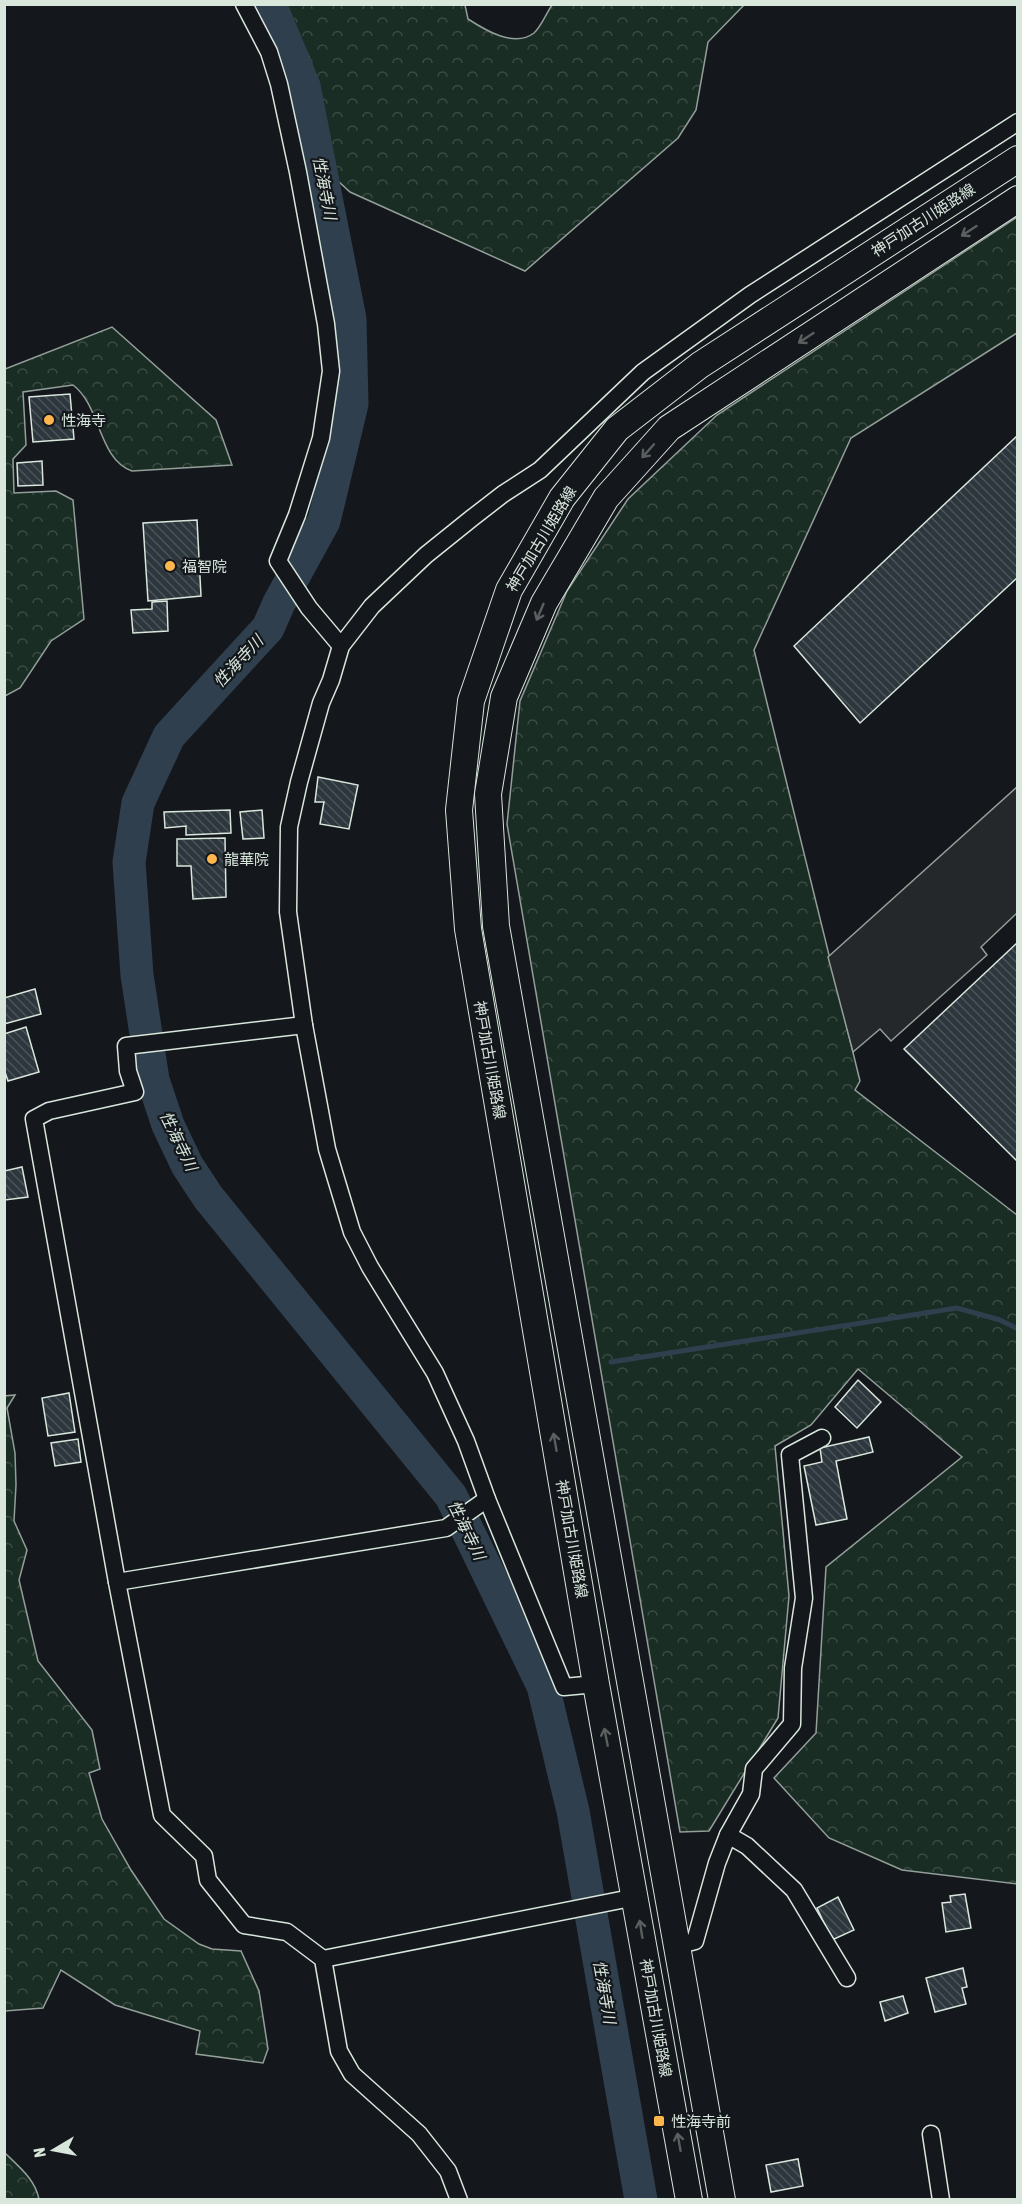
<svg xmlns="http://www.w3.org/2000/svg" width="1022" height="2204" viewBox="0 0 1022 2204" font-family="'Asap Condensed','Noto Sans JP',sans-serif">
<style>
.forest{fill:url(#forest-crowns);stroke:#939e99;stroke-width:1.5}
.parking{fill:#24282b;stroke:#939e99;stroke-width:1.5}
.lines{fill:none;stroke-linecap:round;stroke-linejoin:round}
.stream{stroke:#2f3f4d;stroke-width:5}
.river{stroke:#2f3f4d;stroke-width:33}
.building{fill:url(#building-back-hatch);stroke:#d8e6dc;stroke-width:1.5}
.street-casing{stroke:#d8e6dc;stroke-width:19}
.primary-casing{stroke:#d8e6dc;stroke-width:28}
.street{stroke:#14181c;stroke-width:16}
.primary{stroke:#14181c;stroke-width:26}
.oneway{stroke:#59605f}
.poi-dot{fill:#ffb74d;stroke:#14181c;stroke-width:2}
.labels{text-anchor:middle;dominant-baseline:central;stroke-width:4.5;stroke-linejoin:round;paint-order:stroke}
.street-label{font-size:15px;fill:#d8e6dc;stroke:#14181c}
.poi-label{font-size:15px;fill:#d8e6dc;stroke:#14181c;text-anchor:start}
.water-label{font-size:16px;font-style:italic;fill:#d8e6dc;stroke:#14181c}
</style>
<defs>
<pattern id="forest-crowns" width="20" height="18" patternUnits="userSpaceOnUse" patternTransform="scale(1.5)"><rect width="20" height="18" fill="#1a2d24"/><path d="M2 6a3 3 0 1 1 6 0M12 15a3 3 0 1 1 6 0" fill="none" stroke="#3b4b43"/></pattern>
<pattern id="building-back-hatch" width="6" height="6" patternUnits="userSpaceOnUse" patternTransform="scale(1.5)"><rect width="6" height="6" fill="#2c363c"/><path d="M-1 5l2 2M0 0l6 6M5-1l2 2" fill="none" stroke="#4a5358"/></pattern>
</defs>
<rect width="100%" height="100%" fill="#14181c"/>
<g class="forest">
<path d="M283 5H465L468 19C485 30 514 48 534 33 541 27 547 12 552 5H744L708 42 696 110 678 138 525 271 350 192 337 180 309 57Z"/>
<path d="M1017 217V333L851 438 754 650 860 1081 855 1090 1017 1215V1884L902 1870 829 1838 774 1778 816 1733 826 1567 962 1457 858 1369 811 1425 775 1446 789 1596 778 1718 709 1831 680 1832 507 824 520 701 567 591 628 499 717 415Z"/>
<path d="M112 327 216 420 232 465 132 471C98 459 101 406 73 385L23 392 26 445 13 459 14 493 56 491 73 500 84 619 51 641 20 688 5 696V369Z"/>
<path d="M15 1395 7 1408 15 1453 16 1485 14 1521 27 1550 19 1580 38 1661 92 1730 100 1769 89 1773 102 1819 131 1870 164 1919 199 1944 212 1949 241 1951 259 1991 268 2049 263 2063 196 2054 200 2031 115 2005 61 1970 43 2008 5 2011 4 1396Z"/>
<path d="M5 2153C19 2167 35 2179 39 2199H5Z"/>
</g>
<path class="parking" d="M1017 787V913L981 947 987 955 891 1041 880 1029 853 1052 828 957Z"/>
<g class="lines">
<path class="stream" d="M611 1362 957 1308 1000 1320 1018 1329"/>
<path class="river" d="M270 4 304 86 350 319 352 404 324 521 279 603 268 628 169 736 138 803 129 862 137 975 153 1080 168 1125 187 1165 208 1197 451 1496 543 1686 573 1811 641 2200"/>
</g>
<g class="building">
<path d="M70 394 74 439 33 442 29 397Z"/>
<path d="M1018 435V577L860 723 794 646Z"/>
<path d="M42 461 43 485 18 486 17 463Z"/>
<path d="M197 520 201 596 148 601 143 523Z"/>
<path d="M167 601 168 631 133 633 131 610 152 609V602Z"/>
<path d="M318 777 358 785 349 829 320 824 324 802H315Z"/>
<path d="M230 810 231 833 186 835V826L165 828 164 812Z"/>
<path d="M262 810 264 838 243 839 240 812Z"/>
<path d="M225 838 226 897 193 899 191 866H177V839Z"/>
<path d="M1018 942V1162L904 1049Z"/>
<path d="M35 989 41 1014 4 1024V998Z"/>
<path d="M26 1027 39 1072 8 1081 4 1069V1034Z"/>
<path d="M22 1167 28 1197 5 1200 4 1171Z"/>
<path d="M858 1380 881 1402 857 1428 835 1407Z"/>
<path d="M69 1393 75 1432 48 1436 42 1398Z"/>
<path d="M869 1437 873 1452 836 1461 847 1519 816 1525 804 1466 822 1462 820 1448Z"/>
<path d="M78 1439 81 1462 55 1466 51 1443Z"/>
<path d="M965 1894 971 1928 946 1932 942 1903 951 1902 950 1896Z"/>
<path d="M838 1897 854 1930 832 1940 817 1908Z"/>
<path d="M963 1968 967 1987 962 1988 966 2004 935 2012 926 1978Z"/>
<path d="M903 1996 908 2013 885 2021 880 2002Z"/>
<path d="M798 2159 803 2186 771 2192 766 2165Z"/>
</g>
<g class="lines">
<defs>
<g id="street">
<path d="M244 4 269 52 279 84 298 172 326 324 331 371 321 438 297 515 278 561 309 608 341 646"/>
<path d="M304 1025 126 1046 128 1071 135 1092 49 1111 34 1119 117 1582 162 1815 204 1856 208 1880 244 1925 287 1932 323 1959 339 2051 352 2074 419 2134 448 2171 459 2200"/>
<path d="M117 1582 446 1528 487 1499"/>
<path d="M596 1684 564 1687 487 1499 466 1441 435 1373 370 1267 352 1232 327 1149 304 1025 288 912 289 827 299 782 321 703 331 680 341 646 372 606 426 555 472 518 503 494 540 470 643 372 750 295 1018 122"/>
<path d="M728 1835 751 1794 754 1769 792 1724 793 1668 804 1598 790 1455 822 1438"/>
<path d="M676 1946 695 1941 717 1863 728 1835 747 1846 794 1890 847 1978"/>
<path d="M323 1959 636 1897"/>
<path d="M931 2134 941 2200"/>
</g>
<g id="primary">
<path d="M689 2200 596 1684 468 929 459 810 471 701 509 590 562 498 617 429 700 365 1018 159"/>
<path d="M722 2200 496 926 488 794 504 697 544 603 606 498 669 428 1018 199"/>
</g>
</defs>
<use href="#street" class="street-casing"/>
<use href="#primary" class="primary-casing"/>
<use href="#street" class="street"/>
<use href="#primary" class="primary"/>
</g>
<defs><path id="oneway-shaft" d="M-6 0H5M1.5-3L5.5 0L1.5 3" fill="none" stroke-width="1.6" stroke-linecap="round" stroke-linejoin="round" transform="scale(1.5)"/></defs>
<g class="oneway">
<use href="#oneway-shaft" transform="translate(969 231) rotate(147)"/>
<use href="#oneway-shaft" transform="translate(806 338) rotate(147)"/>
<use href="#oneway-shaft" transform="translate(648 451) rotate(132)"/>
<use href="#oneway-shaft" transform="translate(540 612) rotate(113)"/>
<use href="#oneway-shaft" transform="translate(555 1442) rotate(-100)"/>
<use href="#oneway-shaft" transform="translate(606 1737) rotate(-101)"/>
<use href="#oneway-shaft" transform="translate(641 1929) rotate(-99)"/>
<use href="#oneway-shaft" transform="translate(679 2142) rotate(-100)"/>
</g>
<g class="poi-dot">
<circle cx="49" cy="420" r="6"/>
<circle cx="170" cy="566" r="6"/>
<circle cx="212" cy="859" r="6"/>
<rect x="653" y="2115" width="12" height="12" rx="3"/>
</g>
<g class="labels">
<g class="street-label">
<text transform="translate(923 220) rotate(-33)">神戸加古川姫路線</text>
<text transform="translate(541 539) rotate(-59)">神戸加古川姫路線</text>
<text transform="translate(490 1060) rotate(80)">神戸加古川姫路線</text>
<text transform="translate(572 1539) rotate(80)">神戸加古川姫路線</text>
<text transform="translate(656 2018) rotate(80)">神戸加古川姫路線</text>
</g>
<g class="poi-label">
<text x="61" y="420">性海寺</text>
<text x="182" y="566">福智院</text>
<text x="224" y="859">龍華院</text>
<text x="671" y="2121">性海寺前</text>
</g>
<g class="water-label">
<text transform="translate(325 188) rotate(79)">性海寺川</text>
<text transform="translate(238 661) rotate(-47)">性海寺川</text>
<text transform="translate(179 1141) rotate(64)">性海寺川</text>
<text transform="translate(467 1530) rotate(64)">性海寺川</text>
<text transform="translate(605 1992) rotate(80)">性海寺川</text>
</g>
</g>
<rect width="1022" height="2204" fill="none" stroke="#d8e6dc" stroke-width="12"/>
<g transform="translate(54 2150) rotate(260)" stroke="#14181c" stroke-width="4.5" paint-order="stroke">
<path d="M0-4.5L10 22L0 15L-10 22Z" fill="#d8e6dc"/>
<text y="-9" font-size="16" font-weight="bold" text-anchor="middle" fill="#d8e6dc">N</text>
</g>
</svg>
